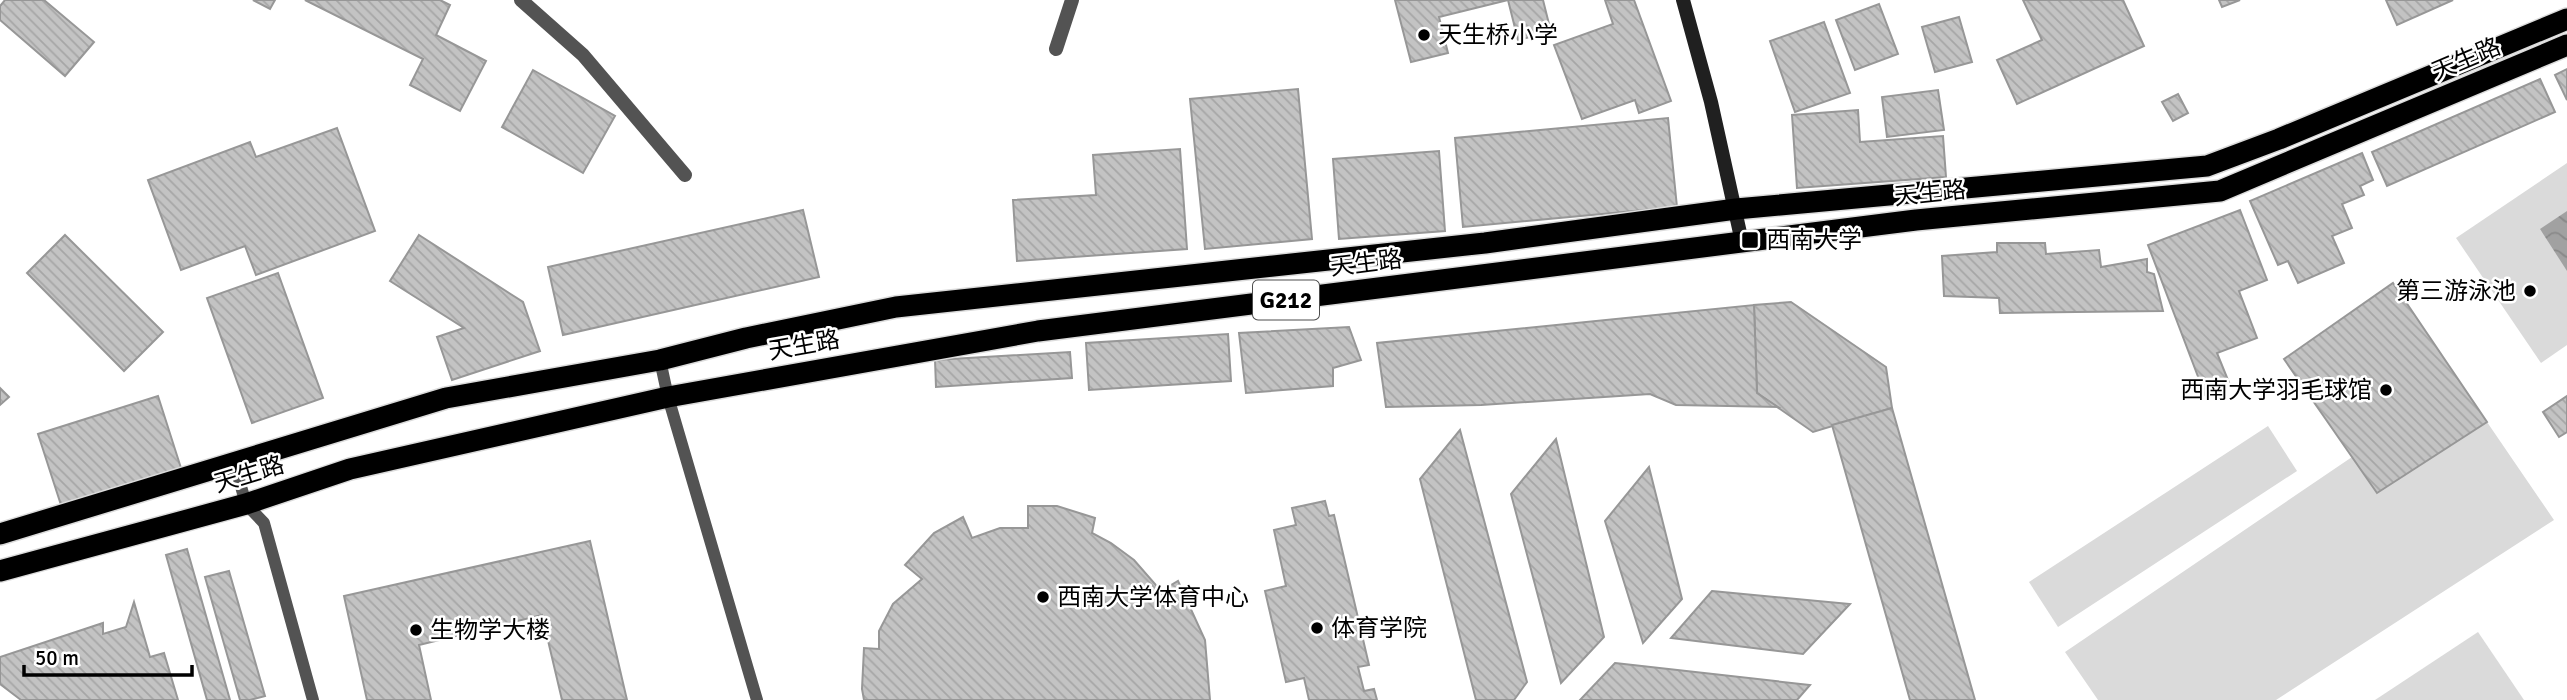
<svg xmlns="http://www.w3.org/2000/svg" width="2567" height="700" viewBox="0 0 2567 700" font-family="Signika,'Noto Sans SC',sans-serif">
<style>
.green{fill:#dadada}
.water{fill:url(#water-waves)}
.building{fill:url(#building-back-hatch);stroke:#979797;stroke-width:2}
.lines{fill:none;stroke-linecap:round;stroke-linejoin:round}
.highway-casing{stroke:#dbdbdb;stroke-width:24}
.lane{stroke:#535353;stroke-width:12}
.street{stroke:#535353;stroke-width:14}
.secondary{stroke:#202020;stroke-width:14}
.highway{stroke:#000;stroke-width:21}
.poi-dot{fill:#000;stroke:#fff;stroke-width:2.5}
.labels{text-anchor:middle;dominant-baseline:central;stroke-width:5;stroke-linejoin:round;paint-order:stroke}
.shield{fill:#fff;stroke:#4c4c4c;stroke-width:2}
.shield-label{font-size:23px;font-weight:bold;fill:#000}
.poi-label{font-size:24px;fill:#000;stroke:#fff;text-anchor:start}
.street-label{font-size:24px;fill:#000;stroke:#fff}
</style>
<defs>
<pattern id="water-waves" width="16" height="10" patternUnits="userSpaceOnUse" patternTransform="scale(1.75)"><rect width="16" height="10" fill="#a1a1a1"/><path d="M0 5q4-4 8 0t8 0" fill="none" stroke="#898989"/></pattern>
<pattern id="building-back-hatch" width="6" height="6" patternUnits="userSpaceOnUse" patternTransform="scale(1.75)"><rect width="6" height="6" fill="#c3c3c3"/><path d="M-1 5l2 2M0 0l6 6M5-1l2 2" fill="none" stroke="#a6a6a6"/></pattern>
</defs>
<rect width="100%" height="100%" fill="#fff"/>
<g class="green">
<path d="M2567 163V345L2541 363 2456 238Z"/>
<path d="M2487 422 2554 520 2276 700H2098L2065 652 2352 457 2377 493Z"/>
<path d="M2268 426 2297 471 2058 627 2029 582Z"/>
<path d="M2478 632 2524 700H2375Z"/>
</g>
<path class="water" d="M2567 211V271L2540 229Z"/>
<g class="building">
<path d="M5 0H44L94 42 65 76 0 20V6Z"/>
<path d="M253 0H275L270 9Z"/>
<path d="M305 0H440L450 5 436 35 486 61 460 111 410 85 423 59Z"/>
<path d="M1395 0H1508L1439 17 1448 53 1411 62Z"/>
<path d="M1508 0H1543L1551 32 1518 40Z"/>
<path d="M1605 0H1634L1671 101 1639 113 1635 100 1582 119 1554 45 1613 24Z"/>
<path d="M2023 0H2123L2144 46 2017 104 1997 60 2042 40Z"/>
<path d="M2219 0H2240L2222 7Z"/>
<path d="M2386 0H2453L2397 25Z"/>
<path d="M1879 4 1898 54 1855 70 1836 20Z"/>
<path d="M1959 17 1972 62 1935 72 1922 27Z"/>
<path d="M1824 22 1850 93 1795 112 1770 41Z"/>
<path d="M2567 69V100L2555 75Z"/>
<path d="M533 70 615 116 583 173 502 127Z"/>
<path d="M2540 79 2555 112 2387 186 2372 152Z"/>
<path d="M1298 89 1312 239 1205 249 1190 99Z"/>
<path d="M1938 90 1944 130 1887 137 1882 97Z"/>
<path d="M2178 94 2188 113 2173 121 2162 102Z"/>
<path d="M1858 110 1860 142 1943 136 1946 177 1797 188 1792 115Z"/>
<path d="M1668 118 1677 207 1463 227 1455 138Z"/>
<path d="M337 128 375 231 256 275 245 246 181 270 148 180 250 142 256 157Z"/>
<path d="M1180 149 1187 249 1017 261 1013 200 1096 195 1093 155Z"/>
<path d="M1439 151 1445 231 1339 239 1333 159Z"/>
<path d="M2362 153 2373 180 2360 186 2364 195 2342 204 2352 228 2332 236 2344 263 2298 283 2288 261 2278 265 2250 201Z"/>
<path d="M803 210 819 277 563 335 548 267Z"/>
<path d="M2240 210 2267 280 2239 291 2257 338 2217 353 2230 385 2205 395 2148 245Z"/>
<path d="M65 235 163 332 124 371 27 273Z"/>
<path d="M419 235 523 302 540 351 452 380 437 337 464 328 390 281Z"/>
<path d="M1997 243H2045L2046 254 2099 250 2101 267 2147 259V272L2154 274 2163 311 2000 313 1999 298 1944 296 1942 256 1997 252Z"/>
<path d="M278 273 323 398 252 423 207 298Z"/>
<path d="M2393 283 2487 422 2377 493 2284 359Z"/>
<path d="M1791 302 1886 367 1892 408 1813 432 1757 393 1754 305Z"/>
<path d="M1754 305 1757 393 1778 407 1676 405 1650 394 1481 405 1386 407 1377 343Z"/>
<path d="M1349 327 1361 360 1333 368V386L1246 393 1239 333Z"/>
<path d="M1228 334 1231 381 1089 390 1086 343Z"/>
<path d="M1070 352 1072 378 936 387 935 360Z"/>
<path d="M0 388 9 397 0 405Z"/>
<path d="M158 396 181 468 61 505 38 434Z"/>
<path d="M2567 396V432L2559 437 2543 412Z"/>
<path d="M1892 408 1975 700H1910L1832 425Z"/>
<path d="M1460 430 1527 682 1514 700H1476L1420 479Z"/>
<path d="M1556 439 1604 637 1561 683 1511 494Z"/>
<path d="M1649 467 1682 599 1643 643 1605 521Z"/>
<path d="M1325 501 1329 516 1334 515 1369 665 1358 667 1364 691 1374 689 1377 700H1309L1304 678 1286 682 1265 591 1286 586 1274 530 1296 525 1292 508Z"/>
<path d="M1028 506H1057L1095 518 1092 533 1111 543 1134 560 1161 591 1178 581 1205 640 1210 700H864L862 689 864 648 879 649V631L893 604 922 579 905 565 934 533 963 517 972 538 1000 528H1028Z"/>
<path d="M590 541 627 700H562L542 615 419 645 431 700H367L344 596Z"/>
<path d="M187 549 230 700H207L166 555Z"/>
<path d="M229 571 265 696 250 700H240L205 577Z"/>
<path d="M1712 591 1850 604 1803 654 1671 638Z"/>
<path d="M134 602 150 657 164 653 178 700H21L0 684V657L103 623V634L126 627Z"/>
<path d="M1615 663 1810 685 1797 700H1580Z"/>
</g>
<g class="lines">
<defs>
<g id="highway">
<path d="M0 534 446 398 660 360 746 338 896 307 1485 243 1736 209 2207 166 2279 139 2567 19"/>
<path d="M0 571 246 504 350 469 668 397 1038 331 1916 220 2220 191 2567 45"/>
</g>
</defs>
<use href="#highway" class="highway-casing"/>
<g class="lane">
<path d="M660 360 668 397 757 700"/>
<path d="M234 462 246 504 264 523 313 700"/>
</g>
<g class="street">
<path d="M521 0 583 55 685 175"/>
<path d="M1056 49 1072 0"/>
</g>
<path class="secondary" d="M1683 0 1711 102 1742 242"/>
<use href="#highway" class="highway"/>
</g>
<g class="poi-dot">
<circle cx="1424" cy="35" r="7"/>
<rect x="1741" y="231" width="18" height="18" rx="3.5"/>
<circle cx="2530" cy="291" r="7"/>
<circle cx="2386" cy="390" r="7"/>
<circle cx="1043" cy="597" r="7"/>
<circle cx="1317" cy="628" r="7"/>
<circle cx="416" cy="630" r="7"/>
</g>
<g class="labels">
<rect class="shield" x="1253" y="280.5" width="66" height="39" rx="5"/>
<g class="shield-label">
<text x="1286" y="300">G212</text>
</g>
<g class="poi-label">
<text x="1438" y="35">天生桥小学</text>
<text x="1766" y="240">西南大学</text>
<text x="2516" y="291" text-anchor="end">第三游泳池</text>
<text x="2372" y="390" text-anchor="end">西南大学羽毛球馆</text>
<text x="1057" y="597">西南大学体育中心</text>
<text x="1331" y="628">体育学院</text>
<text x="430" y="630">生物学大楼</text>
</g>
<g class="street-label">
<text transform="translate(2466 59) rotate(-23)">天生路</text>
<text transform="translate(1930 193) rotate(-6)">天生路</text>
<text transform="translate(1366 263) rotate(-7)">天生路</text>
<text transform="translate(804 345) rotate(-10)">天生路</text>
<text transform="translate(249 474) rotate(-17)">天生路</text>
</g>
</g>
<path d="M24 665v10h168v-10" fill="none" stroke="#000000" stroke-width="3.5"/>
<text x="35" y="665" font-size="21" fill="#000000" stroke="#ffffff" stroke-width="5" paint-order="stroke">50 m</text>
</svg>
